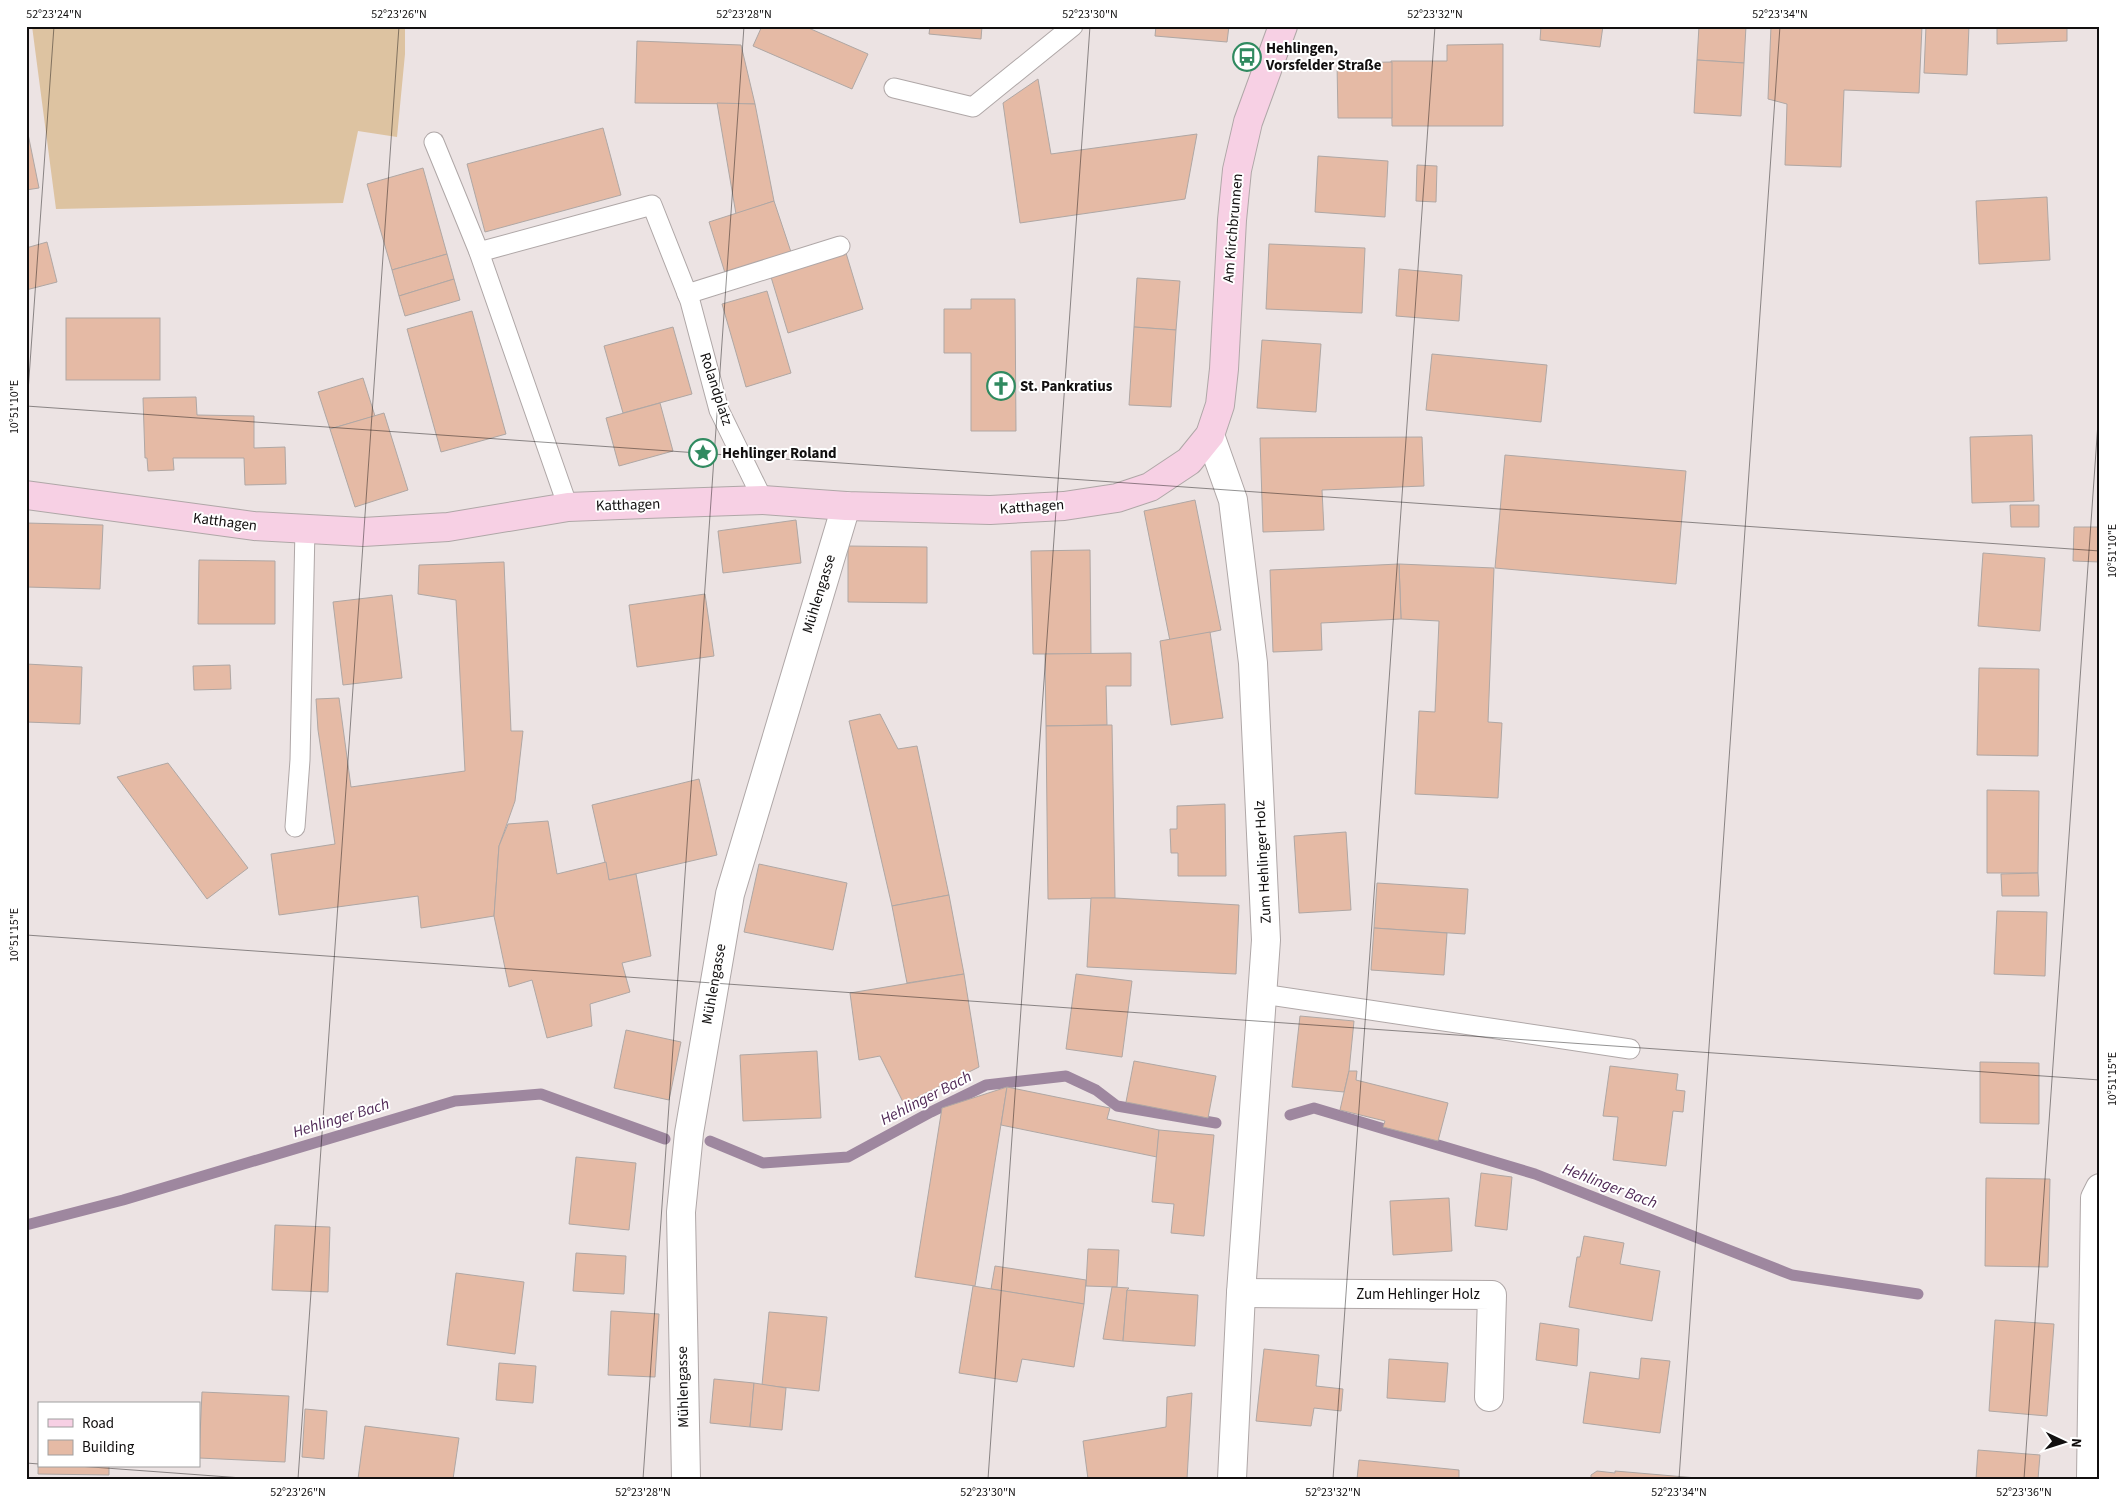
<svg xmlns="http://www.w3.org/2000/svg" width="2126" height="1505" viewBox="0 0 2126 1505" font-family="'Source Sans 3',sans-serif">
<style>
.grass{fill:#ddc3a1}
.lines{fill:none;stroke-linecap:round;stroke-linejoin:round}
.stream{stroke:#9e879f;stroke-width:11}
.building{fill:#e5baa5;stroke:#afa7a4}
.service-casing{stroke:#afa7a7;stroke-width:21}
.minor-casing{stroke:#afa7a7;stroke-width:30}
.secondary-casing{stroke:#afa7a7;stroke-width:30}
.service{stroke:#fff;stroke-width:19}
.minor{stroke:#fff;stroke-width:28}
.secondary{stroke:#f7d0e4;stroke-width:28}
.ticks{fill:none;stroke:#110f0f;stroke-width:1;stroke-opacity:0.45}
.labels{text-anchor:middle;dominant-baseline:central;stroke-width:4;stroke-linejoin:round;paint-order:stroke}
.poi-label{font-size:15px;font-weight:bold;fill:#110f0f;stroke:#fff;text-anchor:start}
.street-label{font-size:15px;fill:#110f0f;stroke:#fff}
.water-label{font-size:16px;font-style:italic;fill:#512a57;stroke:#fff}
.neatline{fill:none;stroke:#110f0f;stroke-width:2}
.ticks-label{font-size:12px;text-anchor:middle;fill:#110f0f}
</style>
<rect width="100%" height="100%" fill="#ece3e3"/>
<path class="grass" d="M32 26H405V54L397 137 358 131 343 203 56 209Z"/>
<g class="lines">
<g class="stream">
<path d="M1290 1115 1314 1108 1535 1174 1792 1275 1918 1294"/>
<path d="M710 1141 763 1163 848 1157 931 1112 986 1085 1066 1076 1096 1090 1117 1106 1216 1123"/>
<path d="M26 1225 123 1200 455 1101 541 1094 665 1139"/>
</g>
</g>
<g class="building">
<path d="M762 26H804L868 54 852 89 753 46Z"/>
<path d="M930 26H982L981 39 929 34Z"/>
<path d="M1156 26H1229L1227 42 1155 36Z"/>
<path d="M1541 26H1603L1600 47 1540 40Z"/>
<path d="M1699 26H1746L1744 63 1697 60Z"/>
<path d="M1771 26H1922L1919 93 1844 90 1841 167 1785 165 1787 104 1768 99Z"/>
<path d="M1926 26H1969L1967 75 1924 73Z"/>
<path d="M1997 26H2067V41L1997 44Z"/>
<path d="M637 41 741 45 755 104 635 103Z"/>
<path d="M1503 44V126H1392L1391 61H1447V45Z"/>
<path d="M1697 60 1744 63 1741 116 1694 113Z"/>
<path d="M1392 62V118H1338L1337 63Z"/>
<path d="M1038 79 1051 154 1197 134 1185 199 1020 223 1003 103Z"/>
<path d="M717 103 755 104 774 201 736 214Z"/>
<path d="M26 124 39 188 26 190Z"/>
<path d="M603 128 621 195 485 232 467 164Z"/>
<path d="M1318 156 1388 161 1385 217 1315 212Z"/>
<path d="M1417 165 1437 166 1436 202 1416 201Z"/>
<path d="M423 168 447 254 392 270 367 184Z"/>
<path d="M2047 197 2050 260 1979 264 1976 201Z"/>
<path d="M774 201 792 255 726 276 709 222Z"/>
<path d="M47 242 57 282 26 290V248Z"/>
<path d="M1269 244 1365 248 1362 313 1266 309Z"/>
<path d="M846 253 863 309 788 333 771 277Z"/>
<path d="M447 254 454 279 399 296 392 270Z"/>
<path d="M1399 269 1462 275 1459 321 1396 316Z"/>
<path d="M1137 278 1180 281 1176 330 1134 327Z"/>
<path d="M454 279 460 300 405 316 399 296Z"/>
<path d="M767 291 791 373 746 387 722 304Z"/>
<path d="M971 299H1015L1016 431H971V353H944V309H971Z"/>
<path d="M472 311 506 434 441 452 407 329Z"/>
<rect x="66" y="318" width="94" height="62"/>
<path d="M673 327 692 394 623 413 604 346Z"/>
<path d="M1134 327 1176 330 1171 407 1129 405Z"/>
<path d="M1262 340 1321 344 1316 412 1257 408Z"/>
<path d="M1432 354 1547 365 1541 422 1426 410Z"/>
<path d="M363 378 375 416 330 429 318 392Z"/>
<path d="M196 397 197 415 254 416V448L285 447 286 484 245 485 244 458H173L174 470 148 471 147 458H145L143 398Z"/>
<path d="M660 403 673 451 619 466 606 418Z"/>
<path d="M384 413 408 490 355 507 330 429Z"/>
<path d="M2032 435 2034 501 1972 503 1970 437Z"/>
<path d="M1422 437 1424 486 1322 490 1324 530 1263 532 1260 438Z"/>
<path d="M1505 455 1686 471 1676 584 1495 568Z"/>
<path d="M1195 500 1221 630 1170 641 1144 511Z"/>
<path d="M2010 505H2039V527H2011Z"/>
<path d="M796 520 801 563 723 573 718 531Z"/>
<path d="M26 523 103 525 100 589 26 587Z"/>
<path d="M2074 527H2100V562L2073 561Z"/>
<path d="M848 546 927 547V603L848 602Z"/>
<path d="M1090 550 1091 654H1033L1031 551Z"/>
<path d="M1983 553 2045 558 2040 631 1978 626Z"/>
<path d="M199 560 275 561V624H198Z"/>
<path d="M504 562 511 731H523L515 801 499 846 494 916 421 928 418 896 279 915 271 854 335 844 318 730 316 699 339 698 351 787 465 771 456 600 418 594 419 565Z"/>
<path d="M1399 564 1494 568 1488 722 1502 723 1498 798 1415 794 1419 711 1435 712 1439 621 1401 619Z"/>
<path d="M1399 564 1401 619 1321 623 1322 650 1273 652 1270 570Z"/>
<path d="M705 594 714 656 637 667 629 605Z"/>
<path d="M392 595 402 678 343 685 333 602Z"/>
<path d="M1210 632 1223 718 1171 725 1160 641Z"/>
<path d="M1131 653V686H1106L1107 725 1046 726 1045 654Z"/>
<path d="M26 664 82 667 80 724 26 722Z"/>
<path d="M230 665 231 689 194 690 193 666Z"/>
<path d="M1979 668 2039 669 2038 756 1977 755Z"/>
<path d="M880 714 898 749 917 746 949 895 892 906 849 721Z"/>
<path d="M1112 725 1115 898 1048 899 1046 726Z"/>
<path d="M168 763 248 868 207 899 117 777Z"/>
<path d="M699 779 717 855 609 880 592 805Z"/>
<path d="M1987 790 2039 791 2038 873H1987Z"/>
<path d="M1225 804 1226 876H1178V853H1171L1170 829H1177V806Z"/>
<path d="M548 821 557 874 606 862 609 880 636 874 651 956 622 963 630 992 590 1004 592 1026 547 1038 532 980 509 987 494 916 499 846 508 824Z"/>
<path d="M1346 832 1351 910 1299 913 1294 836Z"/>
<path d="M759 864 847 883 833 950 744 932Z"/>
<path d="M2038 873 2039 896H2002L2001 874Z"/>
<path d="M1377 883 1468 889 1465 934 1374 928Z"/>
<path d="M949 895 964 974 907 983 892 906Z"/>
<path d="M1091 898H1115L1239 905 1236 974 1087 967Z"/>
<path d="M1997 911 2047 912 2045 976 1994 974Z"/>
<path d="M1374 928 1447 933 1444 975 1371 970Z"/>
<path d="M964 974 979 1067 904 1104 880 1056 859 1060 850 993Z"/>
<path d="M1076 974 1132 981 1122 1057 1066 1049Z"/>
<path d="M1300 1016 1354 1021 1349 1071 1344 1092 1292 1087Z"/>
<path d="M626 1030 681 1042 669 1100 614 1088Z"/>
<path d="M817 1051 821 1118 743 1121 740 1055Z"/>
<path d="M1134 1061 1216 1076 1208 1118 1126 1102Z"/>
<path d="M1980 1062 2039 1063V1124L1980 1123Z"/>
<path d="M1610 1066 1678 1074 1676 1090 1685 1091 1683 1112 1673 1111 1666 1166 1613 1160 1618 1117 1603 1116Z"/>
<path d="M1349 1071H1357L1356 1080 1448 1103 1438 1141 1383 1127 1385 1121 1340 1110Z"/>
<path d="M1007 1087 975 1286 915 1277 942 1108Z"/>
<path d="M1007 1087 1110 1108 1107 1119 1159 1130 1157 1157 1001 1125Z"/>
<path d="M1159 1130 1214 1135 1204 1236 1171 1233 1174 1204 1152 1202Z"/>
<path d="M576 1157 636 1163 629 1230 569 1224Z"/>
<path d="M1481 1173 1512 1177 1507 1230 1475 1226Z"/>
<path d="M1986 1178 2050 1179 2048 1267 1985 1266Z"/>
<path d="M1449 1198 1452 1251 1393 1255 1390 1201Z"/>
<path d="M275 1225 330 1227 328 1292 272 1290Z"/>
<path d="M1584 1236 1624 1243 1620 1264 1660 1271 1652 1321 1569 1307 1577 1257H1580Z"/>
<path d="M1088 1249 1119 1250 1117 1287 1086 1286Z"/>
<path d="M576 1253 626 1256 624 1294 573 1291Z"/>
<path d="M995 1266 1086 1280 1084 1304 991 1289Z"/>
<path d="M456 1273 524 1282 515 1354 447 1345Z"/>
<path d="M973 1286 1084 1304 1074 1367 1022 1359 1017 1382 959 1373Z"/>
<path d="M1112 1287 1129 1288 1127 1290 1123 1341 1103 1339Z"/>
<path d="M1127 1290 1198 1295 1195 1346 1123 1341Z"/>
<path d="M611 1311 659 1314 655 1377 608 1375Z"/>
<path d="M769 1312 827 1317 819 1391 762 1385Z"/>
<path d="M1995 1320 2054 1324 2047 1416 1989 1411Z"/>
<path d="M1540 1323 1579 1329 1577 1366 1536 1360Z"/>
<path d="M1264 1349 1319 1355 1316 1386 1343 1389 1341 1411 1314 1408 1311 1426 1256 1421Z"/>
<path d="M1641 1358 1670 1361 1660 1433 1583 1423 1590 1372 1639 1379Z"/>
<path d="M1389 1359 1448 1363 1445 1402 1387 1398Z"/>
<path d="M499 1363 536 1366 533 1403 496 1400Z"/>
<path d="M714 1379 754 1383 750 1427 710 1423Z"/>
<path d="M754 1383 786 1388 782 1430 750 1427Z"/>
<path d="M202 1392 289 1396 285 1462 199 1458Z"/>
<path d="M1192 1393 1187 1479H1088L1083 1441 1166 1427 1167 1397Z"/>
<path d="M305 1409 327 1411 324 1459 302 1457Z"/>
<path d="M39 1418V1466H109V1475L38 1474Z"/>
<path d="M365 1426 459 1438 453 1479H358Z"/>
<path d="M1978 1450 2040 1455 2038 1479H1976Z"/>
<path d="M1359 1460 1459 1470V1479H1357Z"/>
<path d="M1597 1471 1615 1473V1471L1697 1478 1591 1479V1475Z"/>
</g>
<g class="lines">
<defs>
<g id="service">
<path d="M894 88 973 107 1073 26"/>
<path d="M434 142 479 252 568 507"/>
<path d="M479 252 652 205 690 301 719 410 763 500"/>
<path d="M687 294 840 246"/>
<path d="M295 827 300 760 305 529"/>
<path d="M1263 994 1630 1049"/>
</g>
<g id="minor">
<path d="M1210 435 1233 500 1253 663 1266 940 1241 1293 1232 1479"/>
<path d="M1241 1293 1492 1295 1489 1397"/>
<path d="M686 1479 681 1212 689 1133 730 894 846 506"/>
<path d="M2091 1479 2095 1198 2100 1188"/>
</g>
<path id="secondary" d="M26 495 254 526 363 532 448 527 568 507 646 504 763 500 846 506 990 510 1064 506 1117 498 1150 487 1189 461 1210 435 1220 405 1224 369 1232 220 1237 170 1248 122 1283 26"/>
</defs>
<use href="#service" class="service-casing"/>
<use href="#minor" class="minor-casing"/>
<use href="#secondary" class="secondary-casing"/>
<use href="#service" class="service"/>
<use href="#minor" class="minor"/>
<use href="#secondary" class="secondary"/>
</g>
<path class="ticks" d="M26 406 2100 551M26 420 54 26M26 935 2100 1080M26 1463 39 1464M78 1466 256 1479M298 1479 399 26M643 1479 744 26M988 1479 1090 26M1333 1479 1435 26M1679 1479 1780 26M2024 1479 2100 394"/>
<defs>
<symbol id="bus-ring" viewBox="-11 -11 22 22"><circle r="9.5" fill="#fff" stroke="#308a60" stroke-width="1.5"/><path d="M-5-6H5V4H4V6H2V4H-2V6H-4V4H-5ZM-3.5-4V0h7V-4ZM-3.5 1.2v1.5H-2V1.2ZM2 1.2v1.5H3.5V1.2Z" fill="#308a60"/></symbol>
<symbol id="church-ring" viewBox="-11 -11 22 22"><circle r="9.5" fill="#fff" stroke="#308a60" stroke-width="1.5"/><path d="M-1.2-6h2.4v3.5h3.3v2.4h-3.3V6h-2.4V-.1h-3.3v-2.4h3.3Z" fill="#308a60"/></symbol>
<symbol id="sight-ring" viewBox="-11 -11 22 22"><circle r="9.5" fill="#fff" stroke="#308a60" stroke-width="1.5"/><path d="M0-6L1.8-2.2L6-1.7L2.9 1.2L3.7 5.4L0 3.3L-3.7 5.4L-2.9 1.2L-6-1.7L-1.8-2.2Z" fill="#308a60"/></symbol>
</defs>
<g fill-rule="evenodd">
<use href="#bus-ring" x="1231" y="41" width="32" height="32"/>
<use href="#church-ring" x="985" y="370" width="32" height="32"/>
<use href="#sight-ring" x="687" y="437" width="32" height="32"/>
</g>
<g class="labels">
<g class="poi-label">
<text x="1266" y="48">Hehlingen,<tspan x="1266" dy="17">Vorsfelder Straße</tspan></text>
<text x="1020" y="386">St. Pankratius</text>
<text x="722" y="453">Hehlinger Roland</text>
</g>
<g class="street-label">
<text transform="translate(1233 228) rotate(-85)">Am Kirchbrunnen</text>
<text transform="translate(716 389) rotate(72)">Rolandplatz</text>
<text transform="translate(628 505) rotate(-2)">Katthagen</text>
<text transform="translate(1032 507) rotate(-4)">Katthagen</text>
<text transform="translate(225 522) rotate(7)">Katthagen</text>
<text transform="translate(819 594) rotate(-73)">Mühlengasse</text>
<text transform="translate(1263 862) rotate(-93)">Zum Hehlinger Holz</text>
<text transform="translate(714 984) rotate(-80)">Mühlengasse</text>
<text x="1418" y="1294">Zum Hehlinger Holz</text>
<text transform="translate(683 1387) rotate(-91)">Mühlengasse</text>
</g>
<g class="water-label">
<text transform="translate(926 1098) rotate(-27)">Hehlinger Bach</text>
<text transform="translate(341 1118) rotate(-17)">Hehlinger Bach</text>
<text transform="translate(1610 1186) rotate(21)">Hehlinger Bach</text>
</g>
</g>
<rect width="2126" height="1505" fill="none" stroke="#ffffff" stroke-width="55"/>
<rect x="38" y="1402" width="162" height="65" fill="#ffffff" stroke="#a09f9f"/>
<rect x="48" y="1419" width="25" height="8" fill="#f7d0e4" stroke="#a09f9f"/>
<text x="82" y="1428" font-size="15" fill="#110f0f">Road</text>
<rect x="48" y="1440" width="25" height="15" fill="#e5baa5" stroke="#a09f9f"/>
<text x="82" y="1452" font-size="15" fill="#110f0f">Building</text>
<g transform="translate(2064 1442) rotate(94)" stroke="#ffffff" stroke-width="4" paint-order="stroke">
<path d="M0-4L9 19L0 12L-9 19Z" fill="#110f0f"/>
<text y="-8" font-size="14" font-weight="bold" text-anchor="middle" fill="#110f0f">N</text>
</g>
<rect x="28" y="28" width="2070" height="1450" class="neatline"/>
<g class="ticks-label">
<text x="54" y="18">52°23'24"N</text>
<text x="399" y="18">52°23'26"N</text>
<text x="744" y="18">52°23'28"N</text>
<text x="1090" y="18">52°23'30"N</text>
<text x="1435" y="18">52°23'32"N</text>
<text x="1780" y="18">52°23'34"N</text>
<text transform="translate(14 407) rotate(-90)" y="4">10°51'10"E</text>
<text transform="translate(2112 551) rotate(-90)" y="4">10°51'10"E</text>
<text transform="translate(14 935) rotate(-90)" y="4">10°51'15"E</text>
<text transform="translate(2112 1079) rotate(-90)" y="4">10°51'15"E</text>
<text x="298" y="1496">52°23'26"N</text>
<text x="643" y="1496">52°23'28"N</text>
<text x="988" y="1496">52°23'30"N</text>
<text x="1333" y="1496">52°23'32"N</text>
<text x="1679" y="1496">52°23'34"N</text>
<text x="2024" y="1496">52°23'36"N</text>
</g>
</svg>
